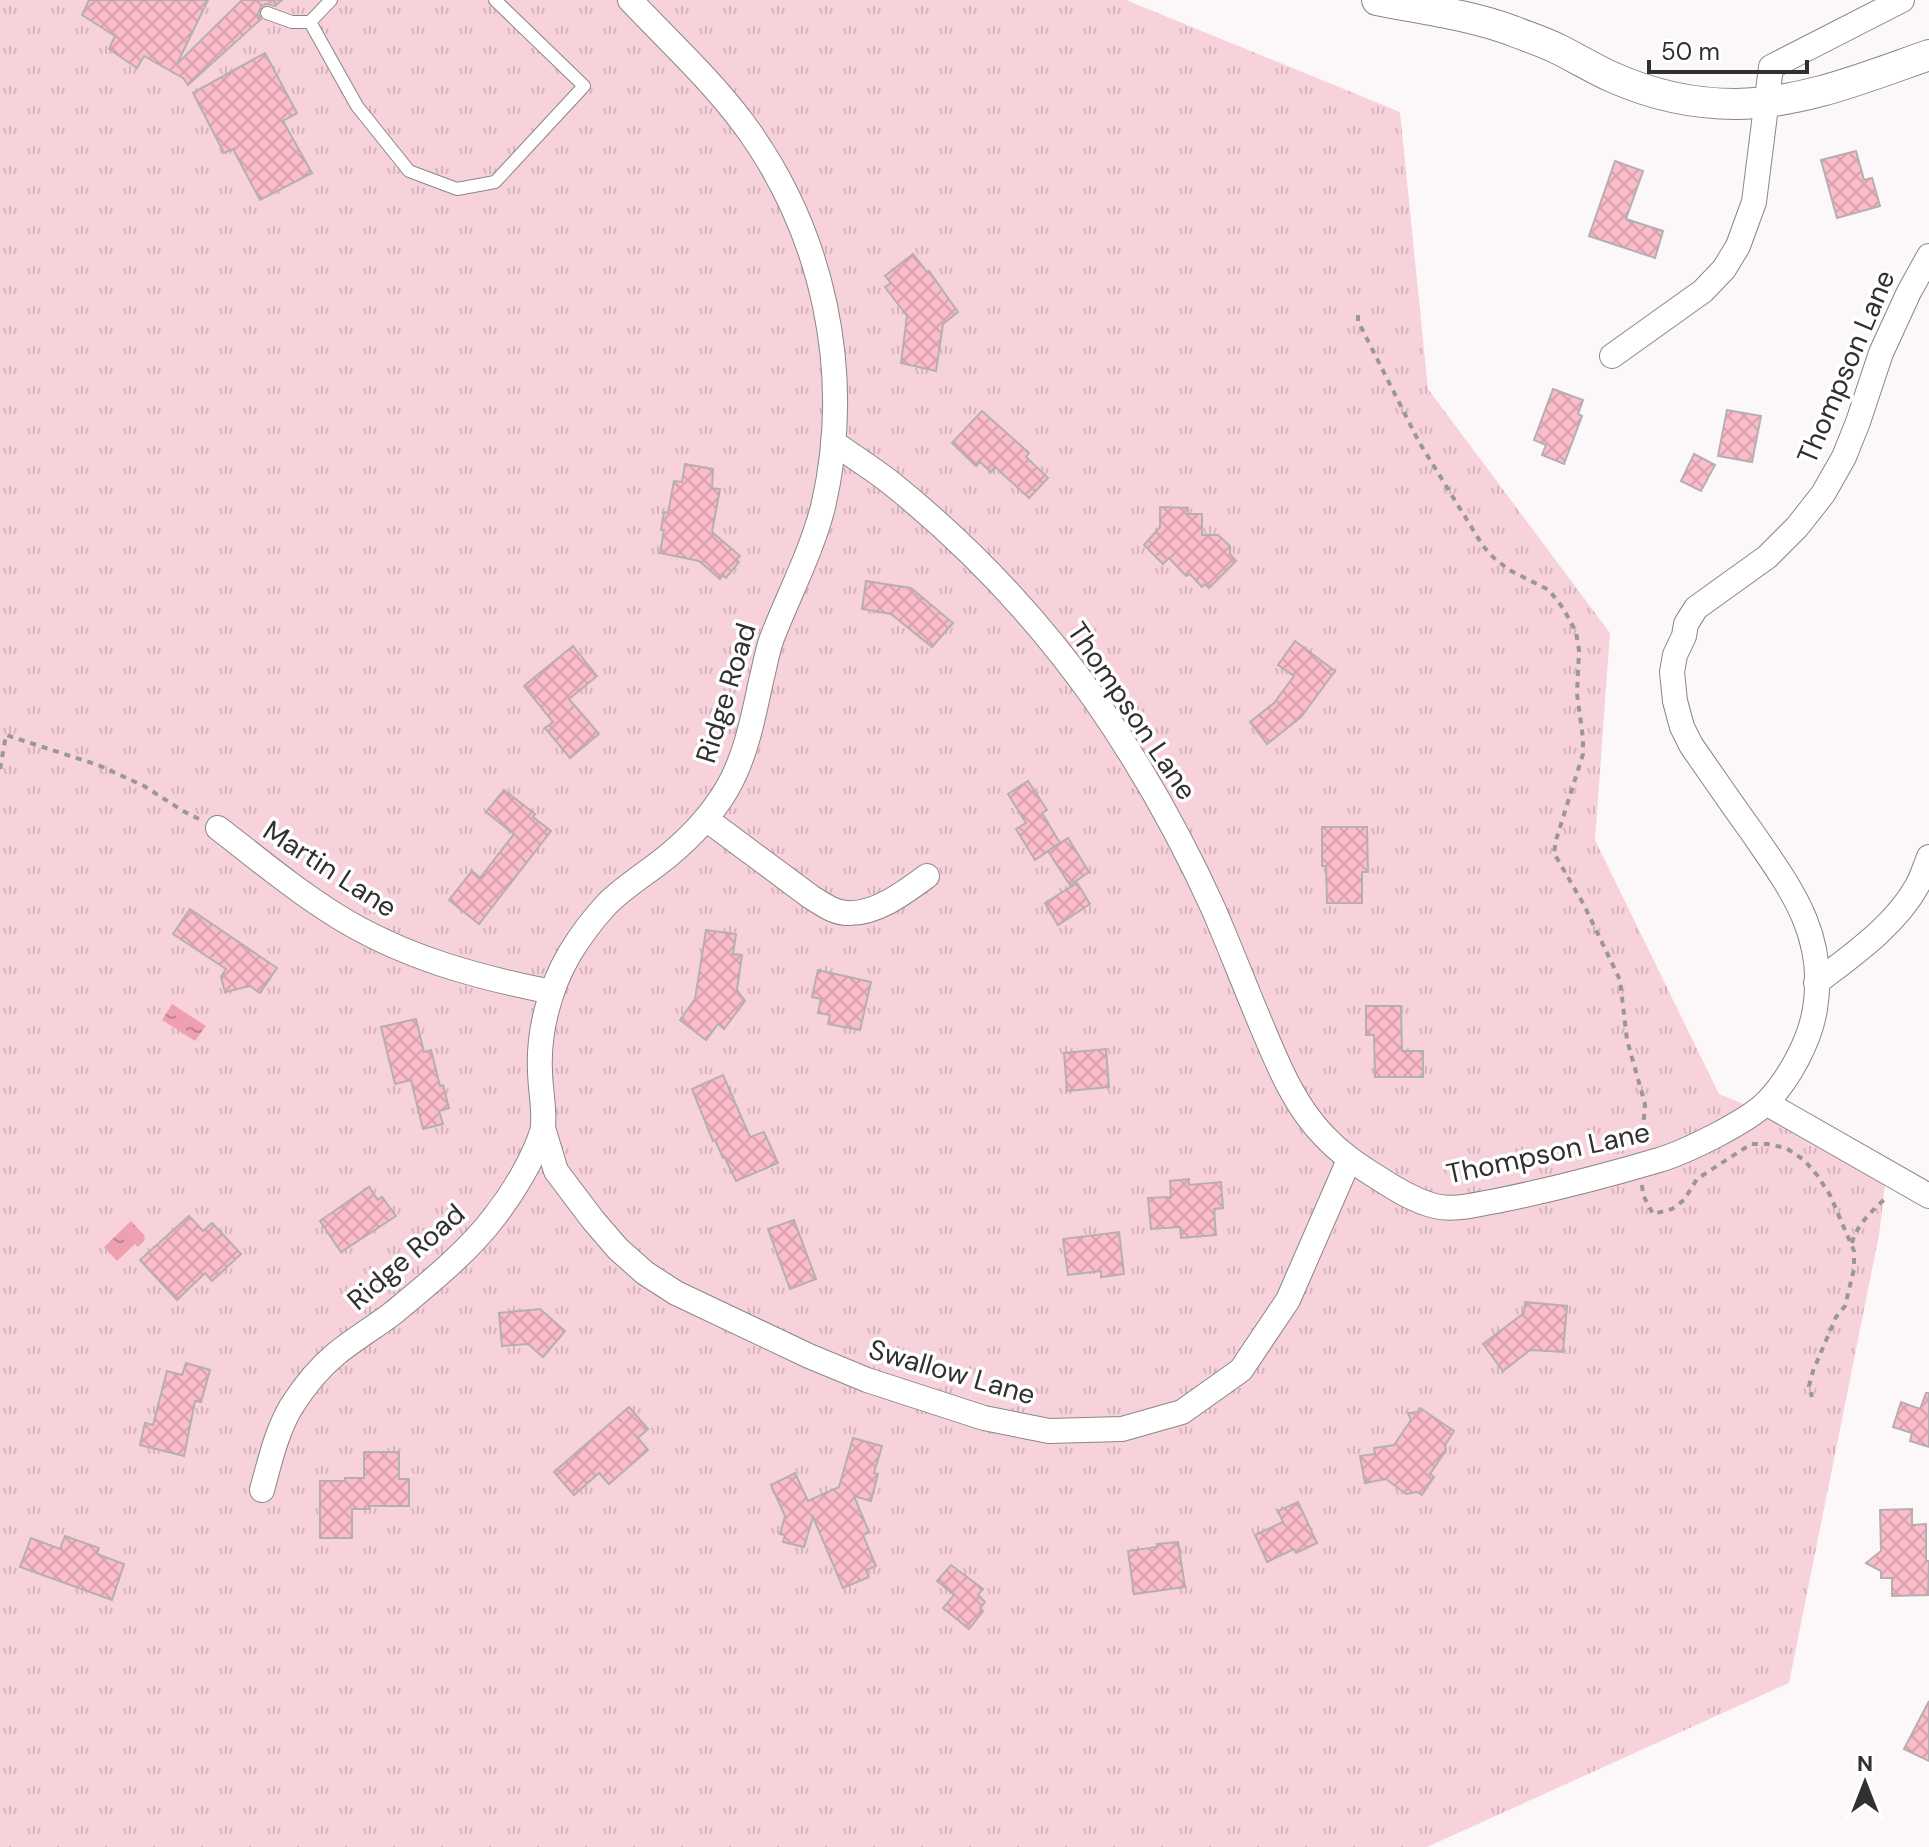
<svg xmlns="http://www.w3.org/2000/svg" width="1929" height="1847" viewBox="0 0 1929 1847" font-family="'DM Sans',sans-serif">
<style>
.grass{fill:url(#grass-tufts)}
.water{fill:url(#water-ripples)}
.building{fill:url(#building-cross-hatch);stroke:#b4b0b1;stroke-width:2}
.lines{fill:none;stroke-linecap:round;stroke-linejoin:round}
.service-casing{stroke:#898686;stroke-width:14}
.minor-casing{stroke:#898686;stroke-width:26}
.tertiary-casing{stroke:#898686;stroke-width:32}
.path{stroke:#999797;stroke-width:4;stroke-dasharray:6 6;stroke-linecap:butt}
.service{stroke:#fff;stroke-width:12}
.minor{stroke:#fff;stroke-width:24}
.tertiary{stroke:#fff;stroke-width:30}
.labels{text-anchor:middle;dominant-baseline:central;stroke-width:7;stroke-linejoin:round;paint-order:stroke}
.street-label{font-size:28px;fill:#313030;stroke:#fff}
</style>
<defs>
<pattern id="grass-tufts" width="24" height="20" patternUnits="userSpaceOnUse" patternTransform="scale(2)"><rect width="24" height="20" fill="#f8d2da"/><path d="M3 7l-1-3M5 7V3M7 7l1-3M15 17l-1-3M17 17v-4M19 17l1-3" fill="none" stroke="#d5b5bb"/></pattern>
<pattern id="water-ripples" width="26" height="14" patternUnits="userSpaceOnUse" patternTransform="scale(2)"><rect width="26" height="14" fill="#eea0b1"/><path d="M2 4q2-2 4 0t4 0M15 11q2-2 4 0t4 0" fill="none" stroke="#c18390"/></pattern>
<pattern id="building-cross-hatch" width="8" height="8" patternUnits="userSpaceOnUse" patternTransform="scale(2)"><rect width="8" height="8" fill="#fcbcc9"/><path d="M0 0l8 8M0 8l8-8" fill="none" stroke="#d8a2ad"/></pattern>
</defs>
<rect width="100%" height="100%" fill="#fcf8f9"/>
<path class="grass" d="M0 0H1126L1400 112 1428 389 1610 633 1595 840 1719 1094 1831 1139 1885 1184 1879 1235 1789 1683 1427 1847H0Z"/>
<g class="water">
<path d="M172 1004 206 1026 195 1041 162 1020Z"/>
<path d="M131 1221 145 1236 144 1238 145 1240 138 1247 135 1244 117 1261 104 1247Z"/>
</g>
<g class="building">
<path d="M89 0H208L177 64 242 0H282L275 6 266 4 261 7 258 14 261 19 188 85 183 78 144 56 137 68 109 49 115 36 82 15Z"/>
<path d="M265 53 297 113 283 121 312 173 260 200 233 149 224 153 193 93Z"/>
<path d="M1856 151 1864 180 1872 178 1880 206 1837 218 1821 160Z"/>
<path d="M1615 161 1643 171 1626 219 1663 231 1655 258 1589 236Z"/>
<path d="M913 254 927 272 929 271 958 312 943 324 936 371 901 363 907 316 885 287 891 283 885 276Z"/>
<path d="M1553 389 1583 400 1578 414 1582 416 1564 464 1542 455 1546 445 1534 440Z"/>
<path d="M1727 410 1761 416 1752 462 1718 456Z"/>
<path d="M982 411 1029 453 1026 457 1048 478 1029 498 995 467 991 472 980 462 976 466 952 443Z"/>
<path d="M1694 454 1715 465 1701 491 1681 481Z"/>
<path d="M685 464 713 469 712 488 720 489 712 532 740 556 736 560 739 562 726 578 723 575 720 579 699 561 660 553 664 530H661L664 512 668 513 674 481 682 482Z"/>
<path d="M1160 507 1188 508V514H1202V535H1218L1230 546V554L1236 561 1209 588 1205 584 1202 587 1190 574 1186 576 1169 558 1163 564 1144 545 1160 527Z"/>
<path d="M866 581 911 588 953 623 932 647 891 614 862 609Z"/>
<path d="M1295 641 1335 671 1301 717 1267 744 1250 722 1274 703 1294 676 1278 665Z"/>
<path d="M573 646 597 676 569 699 599 734 570 758 545 728 553 722 524 686Z"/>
<path d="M1028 781 1047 810 1042 813 1060 843 1035 860 1016 829 1026 823 1008 794Z"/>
<path d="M504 790 535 814 533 817 551 831 479 924 449 900 472 871 480 878 514 834 486 812Z"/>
<path d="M1322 827H1367L1368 872H1362V903H1327L1326 866H1322Z"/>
<path d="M1068 838 1089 872 1070 885 1048 851Z"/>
<path d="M1077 883 1090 904 1058 925 1045 903Z"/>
<path d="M190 909 277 968 260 993 250 986 225 992 221 977 226 969 173 934Z"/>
<path d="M706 930 736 934 733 954 742 955 737 990 745 1001 724 1029 718 1024 706 1040 680 1020 695 999Z"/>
<path d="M818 970 871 982 860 1030 828 1024 830 1015 818 1013 821 999 812 997Z"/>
<path d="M1366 1006H1401L1402 1051H1423V1077H1375L1374 1035H1366Z"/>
<path d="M416 1019 424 1052 431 1050 440 1086 443 1085 449 1108 439 1111 443 1124 423 1129 411 1080 395 1084 381 1027Z"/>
<path d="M1106 1049 1109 1087 1067 1091 1064 1053Z"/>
<path d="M723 1075 750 1137 764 1132 778 1163 736 1181 725 1158H723L715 1140 713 1141 692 1089Z"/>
<path d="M1189 1179V1185L1221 1182 1223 1208 1214 1209 1216 1235 1181 1238 1180 1227 1151 1229 1148 1198 1171 1197 1170 1181Z"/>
<path d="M369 1187 378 1200 382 1197 396 1216 341 1252 320 1221Z"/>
<path d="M189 1216 203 1231 212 1223 241 1254 212 1281 205 1273 177 1300 140 1260Z"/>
<path d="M794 1220 816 1279 790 1289 768 1229Z"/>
<path d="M1119 1232 1124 1274 1101 1277V1271L1068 1275 1063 1239Z"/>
<path d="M1525 1302 1567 1306 1563 1352 1530 1350 1503 1371 1483 1344 1524 1313Z"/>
<path d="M540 1309 565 1331 543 1357 528 1344 502 1346 499 1313Z"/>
<path d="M186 1363 210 1370 201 1402 195 1401 184 1456 140 1445 145 1423 153 1425 167 1371 182 1375Z"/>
<path d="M1926 1393H1929V1447L1910 1441 1912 1433 1893 1427 1901 1402 1920 1409Z"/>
<path d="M629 1407 648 1429 638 1438 648 1450 609 1484 599 1473 574 1495 554 1472Z"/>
<path d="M1420 1408 1454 1431 1445 1445 1446 1450 1430 1474 1434 1477 1422 1495 1417 1492 1406 1494 1386 1479 1365 1483 1360 1456 1375 1454 1374 1448 1394 1445 1411 1420 1408 1413 1417 1412Z"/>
<path d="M853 1438 882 1446 874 1473 878 1474 871 1501 854 1496 869 1532 863 1535 876 1566 866 1570 869 1577 843 1588 813 1517 804 1547 783 1542 785 1535 780 1534 785 1516 771 1485 795 1473 808 1501 839 1487Z"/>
<path d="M364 1452H399V1479H409V1506H369V1509H352V1538H320V1481H345V1478H364Z"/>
<path d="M1298 1502 1317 1543 1296 1553 1294 1549 1267 1562 1255 1535 1283 1522 1278 1511Z"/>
<path d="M1912 1509V1525L1926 1524V1561H1929L1928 1595 1892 1596V1578H1881V1571L1866 1563 1881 1551 1880 1510Z"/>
<path d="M65 1536 99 1548 97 1554 124 1564 112 1600 20 1567 31 1538 60 1549Z"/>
<path d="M1178 1542 1185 1587 1134 1594 1128 1551 1157 1547V1544Z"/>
<path d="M951 1565 983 1589 978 1595 985 1602 980 1608 983 1611 969 1629 943 1608 954 1595 937 1581Z"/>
<path d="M1929 1701V1761L1904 1749Z"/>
</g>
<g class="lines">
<defs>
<g id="service">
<path d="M331 0 310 22 357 106 409 171 457 189 495 182 584 86 495 0"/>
<path d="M267 13 292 22H310"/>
</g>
<g id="minor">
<path d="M1612 356 1703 291 1724 269 1738 246 1754 202 1771 67 1902 0"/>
<path d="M833 442C852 456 872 468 891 483 968 545 1039 620 1096 701 1141 766 1180 835 1213 908 1229 945 1244 984 1260 1022 1277 1062 1293 1104 1324 1136 1341 1154 1359 1166 1380 1179 1397 1190 1415 1201 1435 1206 1454 1211 1477 1204 1496 1201 1551 1190 1605 1176 1659 1160 1686 1152 1747 1122 1767 1102 1789 1079 1810 1041 1815 1009 1827 935 1791 889 1752 832 1731 803 1711 774 1691 745L1682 727 1675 701 1672 672 1675 655 1684 636 1686 624 1696 608 1767 557 1797 527 1823 494 1844 457 1858 422 1881 353 1909 292 1929 256"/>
<path d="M706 819 811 897C822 904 833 912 846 913 875 915 904 893 927 876"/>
<path d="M218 828C257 858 295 890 337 916 403 957 476 977 552 992"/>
<path d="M1816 983C1851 956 1895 926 1917 886 1922 877 1925 867 1929 857"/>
<path d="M1766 1103 1929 1196"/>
<path d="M543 1128 556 1171 593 1220 618 1249 645 1273 676 1293 809 1356 867 1380 984 1418 1049 1431 1122 1429 1182 1412 1241 1370 1288 1300 1349 1160"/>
<path d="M262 1490C270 1461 276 1433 291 1407 303 1388 319 1368 336 1354 354 1339 375 1327 393 1313 427 1285 469 1251 495 1216 513 1193 533 1160 542 1132 546 1116 540 1088 540 1071 538 1031 550 987 570 953 581 935 593 919 607 904 626 885 649 872 669 855 692 836 712 814 727 789 746 756 753 718 761 681 765 666 767 651 772 638 789 594 811 553 823 507 854 374 824 232 743 123 710 79 668 40 630 0"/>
</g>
<path id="tertiary" d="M1377 0C1422 9 1470 15 1513 31 1528 37 1544 42 1558 49 1576 58 1594 69 1612 77 1650 94 1694 104 1736 104 1804 103 1866 77 1929 55"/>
</defs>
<use href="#service" class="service-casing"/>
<use href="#minor" class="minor-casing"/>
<use href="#tertiary" class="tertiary-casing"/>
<g class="path">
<path d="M1358 315V321L1419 442 1483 546 1494 558 1509 570 1549 590 1563 608 1576 632 1579 650 1577 694 1583 738V754L1556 840 1554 853 1584 905 1620 980 1627 1040 1645 1104 1642 1143"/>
<path d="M0 769 6 735 98 765 144 786 183 811 201 820"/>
<path d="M1642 1185 1643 1195 1653 1214 1672 1209 1684 1200 1697 1179 1751 1144H1767L1786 1148 1804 1160 1817 1175 1830 1195 1854 1251V1269L1845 1306 1836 1317 1813 1371 1809 1386 1812 1397"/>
<path d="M1852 1243C1857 1224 1873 1210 1887 1197"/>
</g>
<use href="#service" class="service"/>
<use href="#minor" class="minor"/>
<use href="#tertiary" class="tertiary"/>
</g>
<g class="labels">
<g class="street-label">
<text transform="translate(1846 367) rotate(-67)">Thompson Lane</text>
<text transform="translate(726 693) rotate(-73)">Ridge Road</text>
<text transform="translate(1132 711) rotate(56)">Thompson Lane</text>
<text transform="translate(330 869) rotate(33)">Martin Lane</text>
<text transform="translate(1548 1153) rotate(-12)">Thompson Lane</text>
<text transform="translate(406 1257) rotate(-41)">Ridge Road</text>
<text transform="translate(952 1372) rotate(16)">Swallow Lane</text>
</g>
</g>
<g transform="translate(1865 1783)" stroke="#ffffff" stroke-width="6" paint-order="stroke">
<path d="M0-6L14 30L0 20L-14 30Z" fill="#313030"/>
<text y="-12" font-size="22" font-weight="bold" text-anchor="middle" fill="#313030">N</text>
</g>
<path d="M1649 60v12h158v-12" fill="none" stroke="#313030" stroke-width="4"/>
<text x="1661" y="60" font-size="24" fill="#313030" stroke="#ffffff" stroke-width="6" paint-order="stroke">50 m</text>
</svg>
